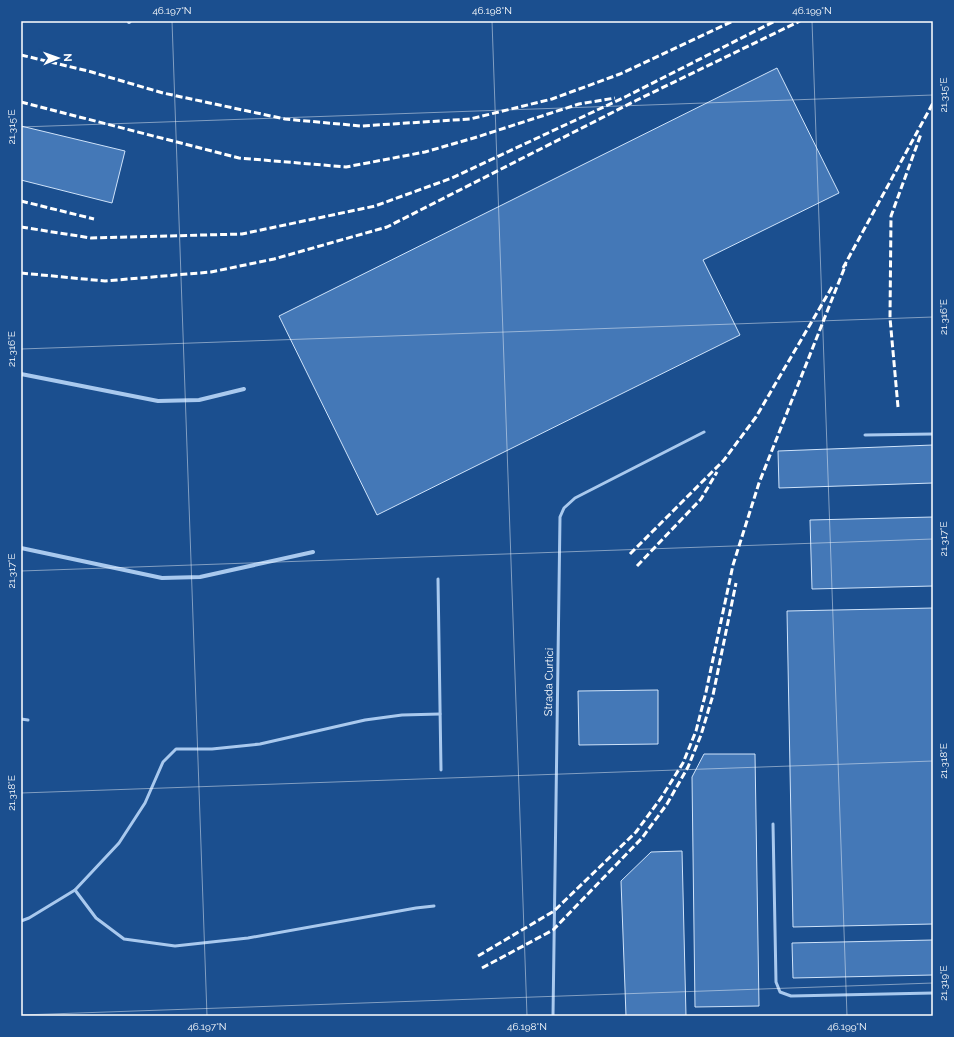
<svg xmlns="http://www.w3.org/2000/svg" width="954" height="1037" viewBox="0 0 954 1037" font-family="Raleway,sans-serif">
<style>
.building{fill:#4478b7;stroke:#cfe3fa}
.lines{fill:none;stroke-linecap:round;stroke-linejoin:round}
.lane{stroke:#a9c9ee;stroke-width:3}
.street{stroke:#a9c9ee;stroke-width:4}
.rail{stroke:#fff;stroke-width:3;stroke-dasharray:7 3;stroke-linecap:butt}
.ticks{fill:none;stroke:#fff;stroke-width:1;stroke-opacity:0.45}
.labels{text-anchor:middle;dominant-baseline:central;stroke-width:3.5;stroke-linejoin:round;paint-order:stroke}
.street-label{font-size:11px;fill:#fff;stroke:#1b4f8f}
.neatline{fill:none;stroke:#fff;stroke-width:1.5}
.ticks-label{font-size:10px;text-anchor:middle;fill:#fff}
</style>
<rect width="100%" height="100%" fill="#1b4f8f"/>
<g class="building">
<path d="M777 68 839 193 703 260 740 335 377 515 279 316Z"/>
<path d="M21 126 125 151 112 203 21 180Z"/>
<path d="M933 445V483L779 488 778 451Z"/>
<path d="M933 517V586L812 589 810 520Z"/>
<path d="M933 608V924L793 927 787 611Z"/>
<path d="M658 690V744L579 745 578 691Z"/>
<path d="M704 754H755L759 1006 695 1007 692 777Z"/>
<path d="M682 851 686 1016H626L621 881 651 852Z"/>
<path d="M933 940V975L793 978 792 943Z"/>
</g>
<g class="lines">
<g class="lane">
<path d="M865 435 933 434"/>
<path d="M438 579 441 770"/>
<path d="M21 719 28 720"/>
<path d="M773 824 776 982 780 992 791 996 933 993"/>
<path d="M75 890 96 918 124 939 175 946 248 938 416 908 434 906"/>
<path d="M21 921 29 918 75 890 119 843 145 803 163 762 176 749H212L260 744 365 720 402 715 440 714"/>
<path d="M553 1016 560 517 564 508 575 498 704 432"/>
</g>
<g class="street">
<path d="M129 22 130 21"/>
<path d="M21 374 158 401 199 400 244 389"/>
<path d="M21 548 162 578 200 577 313 552"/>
</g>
<g class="rail">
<path d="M21 55 88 71 163 93 285 119 361 126 470 119 552 99 620 74 733 21"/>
<path d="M21 102 239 158 346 167 425 152 477 137 579 104 615 98"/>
<path d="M21 201 94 219"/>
<path d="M21 227 91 238 242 234 375 206 452 178 627 96 775 21"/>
<path d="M843 268 933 103"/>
<path d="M21 273 105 281 211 272 274 259 387 227 635 101 800 21"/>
<path d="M898 407 890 318 891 216 921 134"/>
<path d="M630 554 724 460 756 417 832 287"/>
<path d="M637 566 701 499 717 472"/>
<path d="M478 956 554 911 636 832 661 798 683 763 696 731 706 692 733 565 759 483 846 264"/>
<path d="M482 968 553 930 642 838 667 804 688 767 701 735 713 695 736 583"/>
</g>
</g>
<path class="ticks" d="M172 21 207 1016M492 21 527 1016M812 21 847 1016M21 127 933 95M21 349 933 317M21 571 933 539M21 793 933 761M21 1015 933 983"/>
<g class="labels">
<g class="street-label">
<text transform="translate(549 682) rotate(-89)">Strada Curtici</text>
</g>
</g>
<rect width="954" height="1037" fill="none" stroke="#1b4f8f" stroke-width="44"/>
<g transform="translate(58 58) rotate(88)" stroke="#1b4f8f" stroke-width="3" paint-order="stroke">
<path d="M0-3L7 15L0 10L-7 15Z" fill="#ffffff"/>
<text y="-6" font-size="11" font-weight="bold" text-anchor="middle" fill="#ffffff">N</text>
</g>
<rect x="22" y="22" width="910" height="993" class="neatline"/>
<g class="ticks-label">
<text x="172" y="14">46.197°N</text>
<text x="492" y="14">46.198°N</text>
<text x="812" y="14">46.199°N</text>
<text transform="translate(943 95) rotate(-90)" y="4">21.315°E</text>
<text transform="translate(11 127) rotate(-90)" y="4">21.315°E</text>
<text transform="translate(943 317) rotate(-90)" y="4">21.316°E</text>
<text transform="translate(11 349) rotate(-90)" y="4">21.316°E</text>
<text transform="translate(943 539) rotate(-90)" y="4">21.317°E</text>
<text transform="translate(11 571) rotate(-90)" y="4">21.317°E</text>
<text transform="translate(943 761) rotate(-90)" y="4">21.318°E</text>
<text transform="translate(11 793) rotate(-90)" y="4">21.318°E</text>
<text transform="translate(943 983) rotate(-90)" y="4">21.319°E</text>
<text x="207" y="1030">46.197°N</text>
<text x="527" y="1030">46.198°N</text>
<text x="847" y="1030">46.199°N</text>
</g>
</svg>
